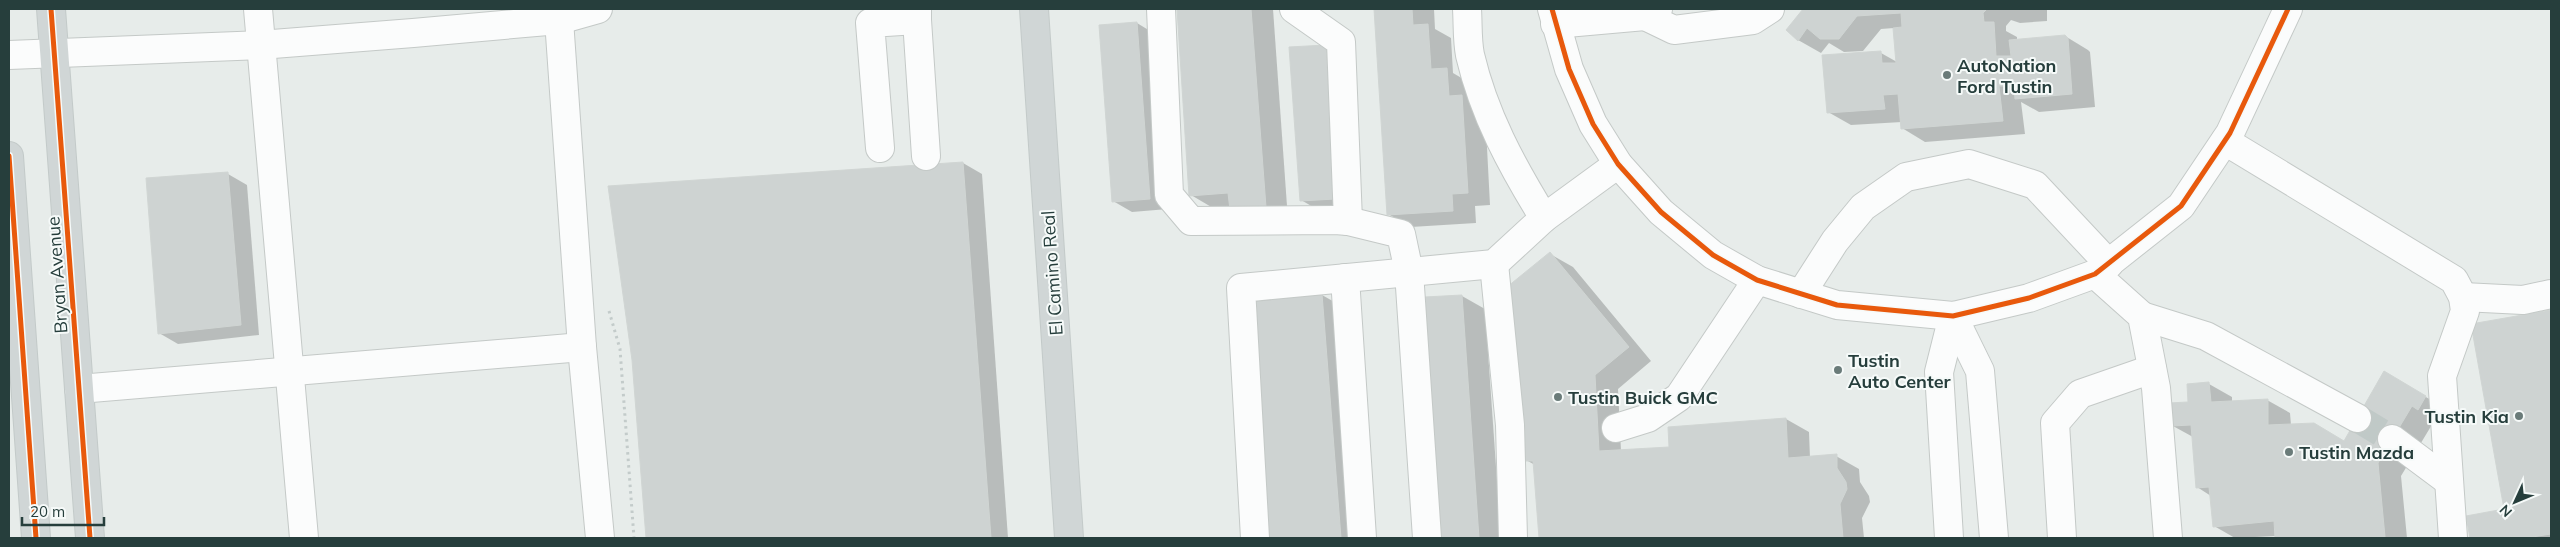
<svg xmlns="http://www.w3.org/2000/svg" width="2560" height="547" viewBox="0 0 2560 547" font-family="Mulish,sans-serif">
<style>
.shadow{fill:#0003}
.building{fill:#ced3d2;stroke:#d0d5d3}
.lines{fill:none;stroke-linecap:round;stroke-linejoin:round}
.minor-tunnel{stroke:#c0c9c7;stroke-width:28;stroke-dasharray:28 14;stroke-linecap:butt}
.minor-casing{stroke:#c4c9c7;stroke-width:30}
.major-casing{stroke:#c3cac9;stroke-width:30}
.path{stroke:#c3cbca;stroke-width:3;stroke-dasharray:2.5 4;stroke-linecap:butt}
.minor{stroke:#fbfcfc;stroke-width:28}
.major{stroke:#d0d6d6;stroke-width:28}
.cycleway-casing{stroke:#f6faf9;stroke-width:8}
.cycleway{stroke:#e8590c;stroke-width:5}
.poi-dot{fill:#6a7b79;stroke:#f6faf9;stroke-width:2}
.labels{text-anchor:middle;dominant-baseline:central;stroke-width:4;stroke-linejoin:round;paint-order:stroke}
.poi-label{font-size:18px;font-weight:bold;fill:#263e3c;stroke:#f6faf9;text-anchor:start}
.street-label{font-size:18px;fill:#263e3c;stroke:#f6faf9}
</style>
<rect width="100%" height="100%" fill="#e7ecea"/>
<g class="shadow">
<path d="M1178 9H1273L1288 220 1213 208 1191 195Z"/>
<path d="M1375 9H1434L1435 29 1451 38 1453 73 1470 83 1485 109 1490 205 1475 206 1476 223 1411 227 1388 214Z"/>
<path d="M1804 9H2047V21L2020 23 2011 20 2006 26V31L2017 37V41L2065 36 2088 50 2090 52 2095 107 2039 112 2021 102 2025 134 1925 142 1902 128V122L1851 125 1828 112 1881 53 1897 62 1894 28 1881 29 1863 51 1844 52 1829 43 1821 53 1798 40Z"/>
<path d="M1137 23 1155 34 1168 209 1132 212 1113 201Z"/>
<path d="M1325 46 1344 57 1354 209 1320 211 1301 200Z"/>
<path d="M963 163 982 174 1008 538H647L634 360Z"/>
<path d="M228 174 247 185 259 335 178 344 159 333 147 180Z"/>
<path d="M1550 254 1573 267 1651 361 1618 389 1621 451 1670 448 1786 419 1809 432 1810 458 1836 456 1859 469 1860 482 1869 496 1870 502 1862 518 1864 538H1540L1535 465 1526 460 1513 293Z"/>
<path d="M1322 295 1345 308 1362 538H1267L1250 300Z"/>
<path d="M1462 296 1485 309 1501 538H1443L1426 298Z"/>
<path d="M2551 311V538H2472L2468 517 2506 510 2472 325Z"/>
<path d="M2385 373 2448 410 2436 418 2401 476 2407 538H2276V536L2235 538 2214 526 2211 496 2197 487 2193 437 2173 426 2189 403 2188 385 2209 384 2232 397V402L2267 400 2290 413 2291 425 2345 442Z"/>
</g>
<g class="building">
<path d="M1177 9H1251L1266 207 1230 210 1228 193 1189 196Z"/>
<path d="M1374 9H1412L1413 25 1428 24 1431 69 1447 68 1449 96 1462 95 1468 193 1452 194 1453 211 1387 215Z"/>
<path d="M1803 9H1987L1983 13 1984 22H1994L1996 56H2011L2009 40 2065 35 2068 38 2072 94 2015 99 2014 86H1999L2003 121 1901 129 1898 94 1883 95 1885 109 1827 113 1822 55 1881 51 1882 63H1896L1893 28 1902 27 1901 13 1857 16 1839 39H1820L1807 28 1798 41 1786 30Z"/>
<path d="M1137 22 1150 199 1112 202 1099 25Z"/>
<path d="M1326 45 1335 199 1300 201 1289 47Z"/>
<path d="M963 162 991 538H646L632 360 608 186Z"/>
<path d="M228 172 241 325 158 334 146 178Z"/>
<path d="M1550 252 1629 347 1595 375 1599 451 1669 447 1668 427 1786 418 1788 458 1837 454V468L1846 482 1847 489 1840 504 1843 538H1539L1533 461H1524L1506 297 1512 293 1507 287Z"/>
<path d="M1322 294 1341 538H1266L1248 299Z"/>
<path d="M1462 295 1479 538H1441L1425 297Z"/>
<path d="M2551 310V534L2526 538H2470L2466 516 2504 509 2471 324Z"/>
<path d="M2384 371 2426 396 2418 410 2412 406 2378 463 2385 537 2275 538 2274 521 2213 527 2209 487 2196 488 2191 425 2172 426 2169 403 2188 402 2187 384 2209 382 2211 402 2268 399V425L2314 423 2344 441Z"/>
</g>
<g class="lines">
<path class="minor-tunnel" d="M2357 418 2392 439"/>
<defs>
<g id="minor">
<path d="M258 9 304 538"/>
<path d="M1161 9 1169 195 1191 221 1335 220 1348 221 1401 234 1409 272 1427 538"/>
<path d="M1294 9 1341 42 1348 221"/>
<path d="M1467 9C1468 24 1467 40 1470 55 1484 115 1512 166 1544 218"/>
<path d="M1552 9 1569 69 1593 124 1618 164 1661 212 1713 255 1757 280 1837 305 1953 316 2029 298 2095 274 2181 206 2230 133 2288 9"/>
<path d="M1645 16 1674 30 1753 20 1770 9"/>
<path d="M559 20 582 347 600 538"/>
<path d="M917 20 926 156"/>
<path d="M1555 24 1645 16 1658 9"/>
<path d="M9 55 260 45 413 33 559 20 598 9"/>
<path d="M2225 141 2454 280 2463 297 2465 311 2442 376 2453 538"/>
<path d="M880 148 870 23 917 20V9"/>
<path d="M1494 264 1510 425 1513 538"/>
<path d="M2095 274 2142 316 2156 388 2168 538"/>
<path d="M1345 278 1362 538"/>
<path d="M1801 294 1835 241 1863 207 1906 177 1969 164 2035 185 2109 264"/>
<path d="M2463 297 2523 300 2551 294"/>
<path d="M1953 316 1980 371 1994 538"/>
<path d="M2142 316 2206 336 2357 418"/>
<path d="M79 389 582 347"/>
<path d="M1616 428 1648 418 1679 397 1757 280"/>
<path d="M2392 439 2447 480"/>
<path d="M1255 538 1241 288 1494 264 1544 218 1618 164"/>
<path d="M1949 538 1939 372 1953 316"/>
<path d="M2062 538 2055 423 2080 394 2152 369"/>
</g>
<g id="major">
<path d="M51 9 90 538"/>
<path d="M1034 9 1069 538"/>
<path d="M9 156 36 538"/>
</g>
</defs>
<use href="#minor" class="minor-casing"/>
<use href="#major" class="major-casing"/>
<path class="path" d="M609 311 620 349 634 538"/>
<use href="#minor" class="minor"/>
<use href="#major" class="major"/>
<defs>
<g id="cycleway">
<path d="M51 9 90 538"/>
<path d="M1552 9 1569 69 1593 124 1618 164 1661 212 1713 255 1757 280 1837 305 1953 316 2029 298 2095 274 2181 206 2230 133 2288 9"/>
<path d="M9 156 36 538"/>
</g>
</defs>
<use href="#cycleway" class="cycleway-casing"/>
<use href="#cycleway" class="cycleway"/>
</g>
<g class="poi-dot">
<circle cx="1947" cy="75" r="5"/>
<circle cx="1838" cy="370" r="5"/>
<circle cx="1558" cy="397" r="5"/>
<circle cx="2519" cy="416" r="5"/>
<circle cx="2289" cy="452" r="5"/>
</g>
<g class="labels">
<g class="poi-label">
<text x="1957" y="65">AutoNation<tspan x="1957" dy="21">Ford Tustin</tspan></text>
<text x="1848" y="360">Tustin<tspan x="1848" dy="21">Auto Center</tspan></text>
<text x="1568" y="397">Tustin Buick GMC</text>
<text x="2509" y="416" text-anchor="end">Tustin Kia</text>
<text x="2299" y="452">Tustin Mazda</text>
</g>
<g class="street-label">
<text transform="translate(1052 273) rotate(-94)">El Camino Real</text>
<text transform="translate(57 275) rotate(-94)">Bryan Avenue</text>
</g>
</g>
<rect width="2560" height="547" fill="none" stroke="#263e3c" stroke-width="20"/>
<g transform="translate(2515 502) rotate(226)" stroke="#f6faf9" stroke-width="4" paint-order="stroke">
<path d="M0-4L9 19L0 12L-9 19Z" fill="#263e3c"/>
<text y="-8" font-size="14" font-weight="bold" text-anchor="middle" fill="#263e3c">N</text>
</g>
<path d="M22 517v8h82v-8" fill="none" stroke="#263e3c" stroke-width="2.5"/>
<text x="30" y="517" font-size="15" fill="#263e3c" stroke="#f6faf9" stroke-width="4" paint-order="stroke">20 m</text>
</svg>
